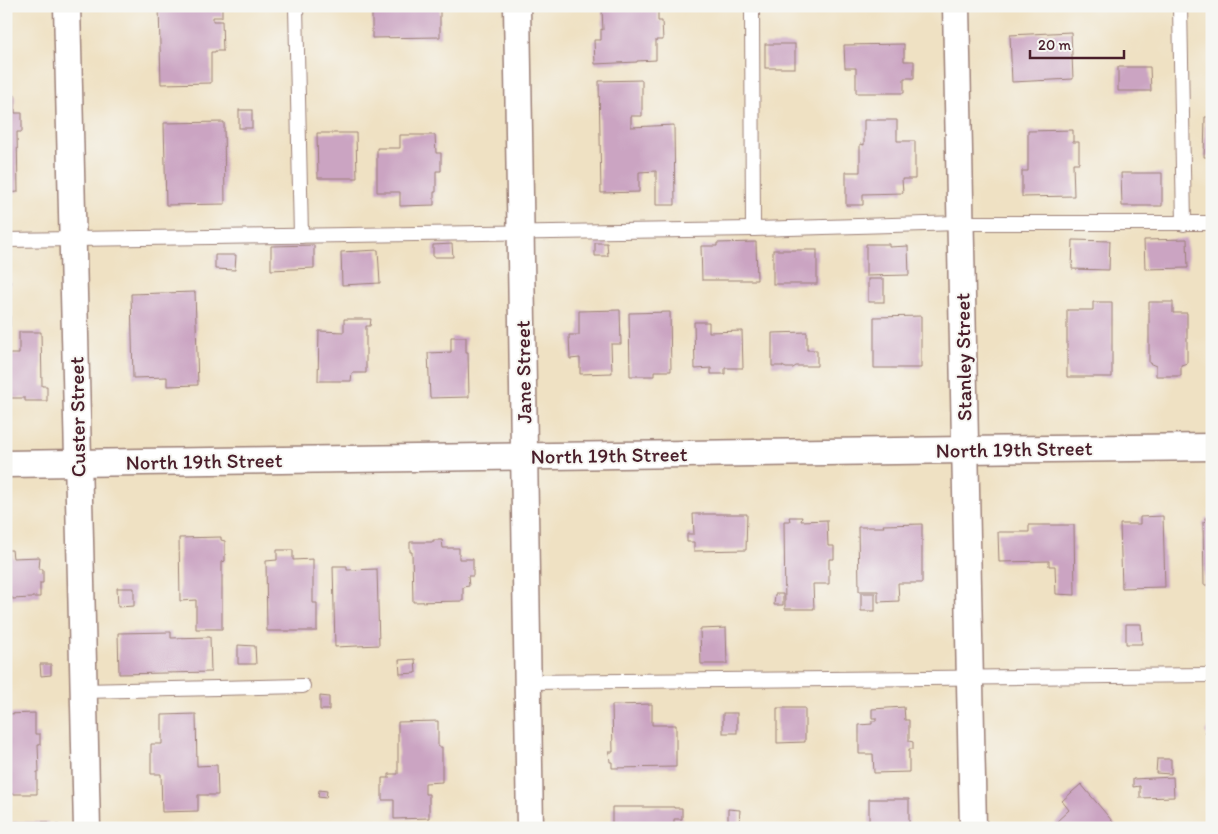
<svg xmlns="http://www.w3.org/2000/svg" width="1218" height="834" viewBox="0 0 1218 834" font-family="Itim,sans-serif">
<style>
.building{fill:#cba4c2}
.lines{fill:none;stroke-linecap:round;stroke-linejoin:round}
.lane-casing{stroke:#9c8077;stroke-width:16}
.street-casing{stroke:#9c8077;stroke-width:29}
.lane{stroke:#fff;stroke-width:14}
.street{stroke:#fff;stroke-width:26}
.labels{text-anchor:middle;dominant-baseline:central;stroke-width:4;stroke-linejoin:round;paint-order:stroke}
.street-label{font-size:21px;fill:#4a1f2b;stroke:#f6f6f2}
</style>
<rect width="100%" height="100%" fill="#f6f6f2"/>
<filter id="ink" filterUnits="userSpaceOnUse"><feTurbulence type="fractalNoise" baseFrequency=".02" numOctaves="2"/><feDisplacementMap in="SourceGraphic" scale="10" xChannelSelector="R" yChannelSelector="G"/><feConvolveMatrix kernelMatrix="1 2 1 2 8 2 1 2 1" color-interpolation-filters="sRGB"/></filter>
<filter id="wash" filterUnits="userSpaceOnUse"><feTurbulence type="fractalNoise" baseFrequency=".0096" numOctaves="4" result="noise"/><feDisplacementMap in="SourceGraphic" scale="20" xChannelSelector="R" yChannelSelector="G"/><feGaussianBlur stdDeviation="1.12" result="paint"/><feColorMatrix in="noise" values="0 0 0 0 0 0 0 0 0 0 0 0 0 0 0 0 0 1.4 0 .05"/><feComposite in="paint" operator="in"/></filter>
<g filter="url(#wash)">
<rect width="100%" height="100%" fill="#efe1c3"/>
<g id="blocks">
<g class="building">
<path d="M159 6H222V17H213V21H222L223 51H215V52H211V83L161 84Z"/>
<path d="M372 6H433V8H440V37L372 38Z"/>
<path d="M658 8V21H662L663 40H656V60L637 61V62L595 64 594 40H601V29L603 30 602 10Z"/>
<path d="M1071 32 1073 79 1012 82 1010 35Z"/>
<rect x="765" y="44" width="30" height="24"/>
<path d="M904 44V61H914V78H904V93H856V68H845L844 45Z"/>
<path d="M1118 67H1150L1151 91H1118Z"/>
<path d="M642 80V116H631V127L674 125 675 205H656V171L639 172V192L601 193 599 81Z"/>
<path d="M6 95H15V113H22V132H17L18 192 6 193Z"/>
<rect x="239" y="110" width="13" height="18"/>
<path d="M1205 117H1212V157H1204Z"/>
<path d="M864 120H897V141H915V179H902L903 193 863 194V205H846V172H860V144L864 145Z"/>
<path d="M224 122 225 204 166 205 164 123Z"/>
<path d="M1073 130V142H1079V163H1073L1074 196 1022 197V171H1028V131Z"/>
<path d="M317 133H356L357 178H318Z"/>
<path d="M400 135H435L436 153H441V171H436V192H434V205L400 206V192H377V148H400Z"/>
<path d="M1121 173H1162V206H1122Z"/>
<path d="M1187 239 1188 268 1145 269 1144 240Z"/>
<path d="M1073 240 1110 241 1109 270 1072 269Z"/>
<path d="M756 242 757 280H702L701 246H717V243Z"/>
<path d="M595 243H607L608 256H595Z"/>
<path d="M452 244 453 257H433V245Z"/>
<path d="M866 244H889V247L908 246 909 275 866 276Z"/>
<path d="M314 245V268L271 270V246Z"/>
<path d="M378 250 380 283 342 285 341 252Z"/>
<rect x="773" y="250" width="44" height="34"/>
<path d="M215 255H236L235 270 215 269Z"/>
<rect x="868" y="279" width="16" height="23"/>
<rect x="6" y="282" width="4" height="44"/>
<path d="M195 292 198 385 167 386V377L133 378 131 294Z"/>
<path d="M1093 302H1112V377H1067V310H1093Z"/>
<path d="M1149 302H1173V313H1187V363L1181 365V376H1156V366L1149 363Z"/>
<path d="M620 310 621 344H611L612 373 580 374V358L570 359 569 335H579V311Z"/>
<path d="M670 312 671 371H654V376H630L629 313Z"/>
<path d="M921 316V368H874V317Z"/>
<path d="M344 319H371L370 326H366V373H352L351 381H318L319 331 344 332Z"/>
<path d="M694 322H709V332L742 331 743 368H725V374H711V368L695 369Z"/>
<path d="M19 332H41L42 386H47V401H25V398H6V354H19Z"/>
<path d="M807 332V350H817V366H796L793 368H786L782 366H772V333Z"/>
<path d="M451 337H466V352H468L469 397 430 398 428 353 451 352Z"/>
<path d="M693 514H747L746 550 694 551V542H687V534H694Z"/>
<path d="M1163 516 1165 587 1122 588 1120 524H1140V517Z"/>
<path d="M789 517H802L801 521 827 520 828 546H834V559H829V584H813L814 609H785L784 521H790Z"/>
<path d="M1205 518H1212V585H1204L1203 522 1206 521Z"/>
<path d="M922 524V583H898L899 601 878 602V591H859L858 527H884L883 525Z"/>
<path d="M1029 525H1074L1075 595 1056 594 1055 566H1049V561L999 562 998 532H1029Z"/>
<path d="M221 537V540L225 541V561L222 562V629H196V600L180 601 179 538Z"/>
<path d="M433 540H442L443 548H459V559H473V576H468L469 586 463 587V601L413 602 412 552H410V542H433Z"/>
<path d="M6 550H12L13 558 40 557 39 569H43V583H40V597H32V598L12 599V597H6Z"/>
<path d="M277 550H293V560L313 559V603H317V631H267L266 561 277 560Z"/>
<path d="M333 566H347V570L377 569 379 645 335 647Z"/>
<path d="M117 588H134V606L118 607Z"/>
<rect x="861" y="593" width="14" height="18"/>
<path d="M775 594H783V605H774Z"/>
<path d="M1212 621V643H1210V622Z"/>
<path d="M1126 624H1141L1142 644H1126Z"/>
<path d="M726 628 727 664H701L700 629Z"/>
<path d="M171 632V638L210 637 211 672 119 674 118 633Z"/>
<path d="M238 645 255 646 256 664H238Z"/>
<path d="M415 659 416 673 400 674 399 660Z"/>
<path d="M40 664H51V675L41 676Z"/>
<path d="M320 696 329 697V710H320Z"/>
<path d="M652 704V725H676V767L612 768V762H610L609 752H613L612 705Z"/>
<path d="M904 707 905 720H909V741L913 742V749H909V772L874 773 873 754H859V725L872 724V721H876V718H872V709Z"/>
<path d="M777 708H805V742L777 743Z"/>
<path d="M35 713V734H40V745H38L39 772H37V794H6V714Z"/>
<rect x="723" y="713" width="14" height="20"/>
<path d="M196 714 197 766 217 765 218 795H198V811L162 812 161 774H151V744H162V715Z"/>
<path d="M438 721V747H442V782L425 783V794H429V818L394 819V800H382V778H389V774H398V722Z"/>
<path d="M1212 726V740L1205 732Z"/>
<path d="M1157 759H1171V774L1156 773Z"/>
<path d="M1173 777 1174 797 1140 798V786L1133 787V779Z"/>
<path d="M1081 784 1118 828H1060L1055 823 1069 810 1062 801Z"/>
<path d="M319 790 327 791 326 798 318 797Z"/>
<path d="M869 799H909V828H859V825H869Z"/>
<path d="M612 807H674V808H682V819H674V828H612Z"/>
<path d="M728 809 740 810 739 826H728Z"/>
<path d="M13 822H48V824L59 825V828H13Z"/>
</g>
</g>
</g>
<g filter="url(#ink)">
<use href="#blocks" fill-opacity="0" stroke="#9c8077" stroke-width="1"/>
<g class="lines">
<defs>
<g id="lane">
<path d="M296 6 301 236"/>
<path d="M752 6 753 229"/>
<path d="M1180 6 1184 224"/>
<path d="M6 240 753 229 960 223H1212"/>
<path d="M528 682 1212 675"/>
<path d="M83 691 303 686"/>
</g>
<g id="street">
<path d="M67 6 87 828"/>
<path d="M517 6 530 828"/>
<path d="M956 6 973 828"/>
<path d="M6 464 965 450 1212 447"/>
</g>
</defs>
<use href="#lane" class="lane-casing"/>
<use href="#street" class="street-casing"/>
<use href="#lane" class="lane"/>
<use href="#street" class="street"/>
</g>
</g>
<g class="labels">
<g class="street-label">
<text transform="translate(963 357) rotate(-91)">Stanley Street</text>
<text transform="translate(523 372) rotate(-91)">Jane Street</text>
<text transform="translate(77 417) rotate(-91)">Custer Street</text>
<text transform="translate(1014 449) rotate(-1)">North 19th Street</text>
<text transform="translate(609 455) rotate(-1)">North 19th Street</text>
<text transform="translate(204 461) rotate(-1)">North 19th Street</text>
</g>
</g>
<rect width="1218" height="834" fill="none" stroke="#f6f6f2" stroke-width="25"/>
<path d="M1030 50v8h94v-8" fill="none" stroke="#4a1f2b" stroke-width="2.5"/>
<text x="1038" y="50" font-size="15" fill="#4a1f2b" stroke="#f6f6f2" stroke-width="4" paint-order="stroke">20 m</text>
</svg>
